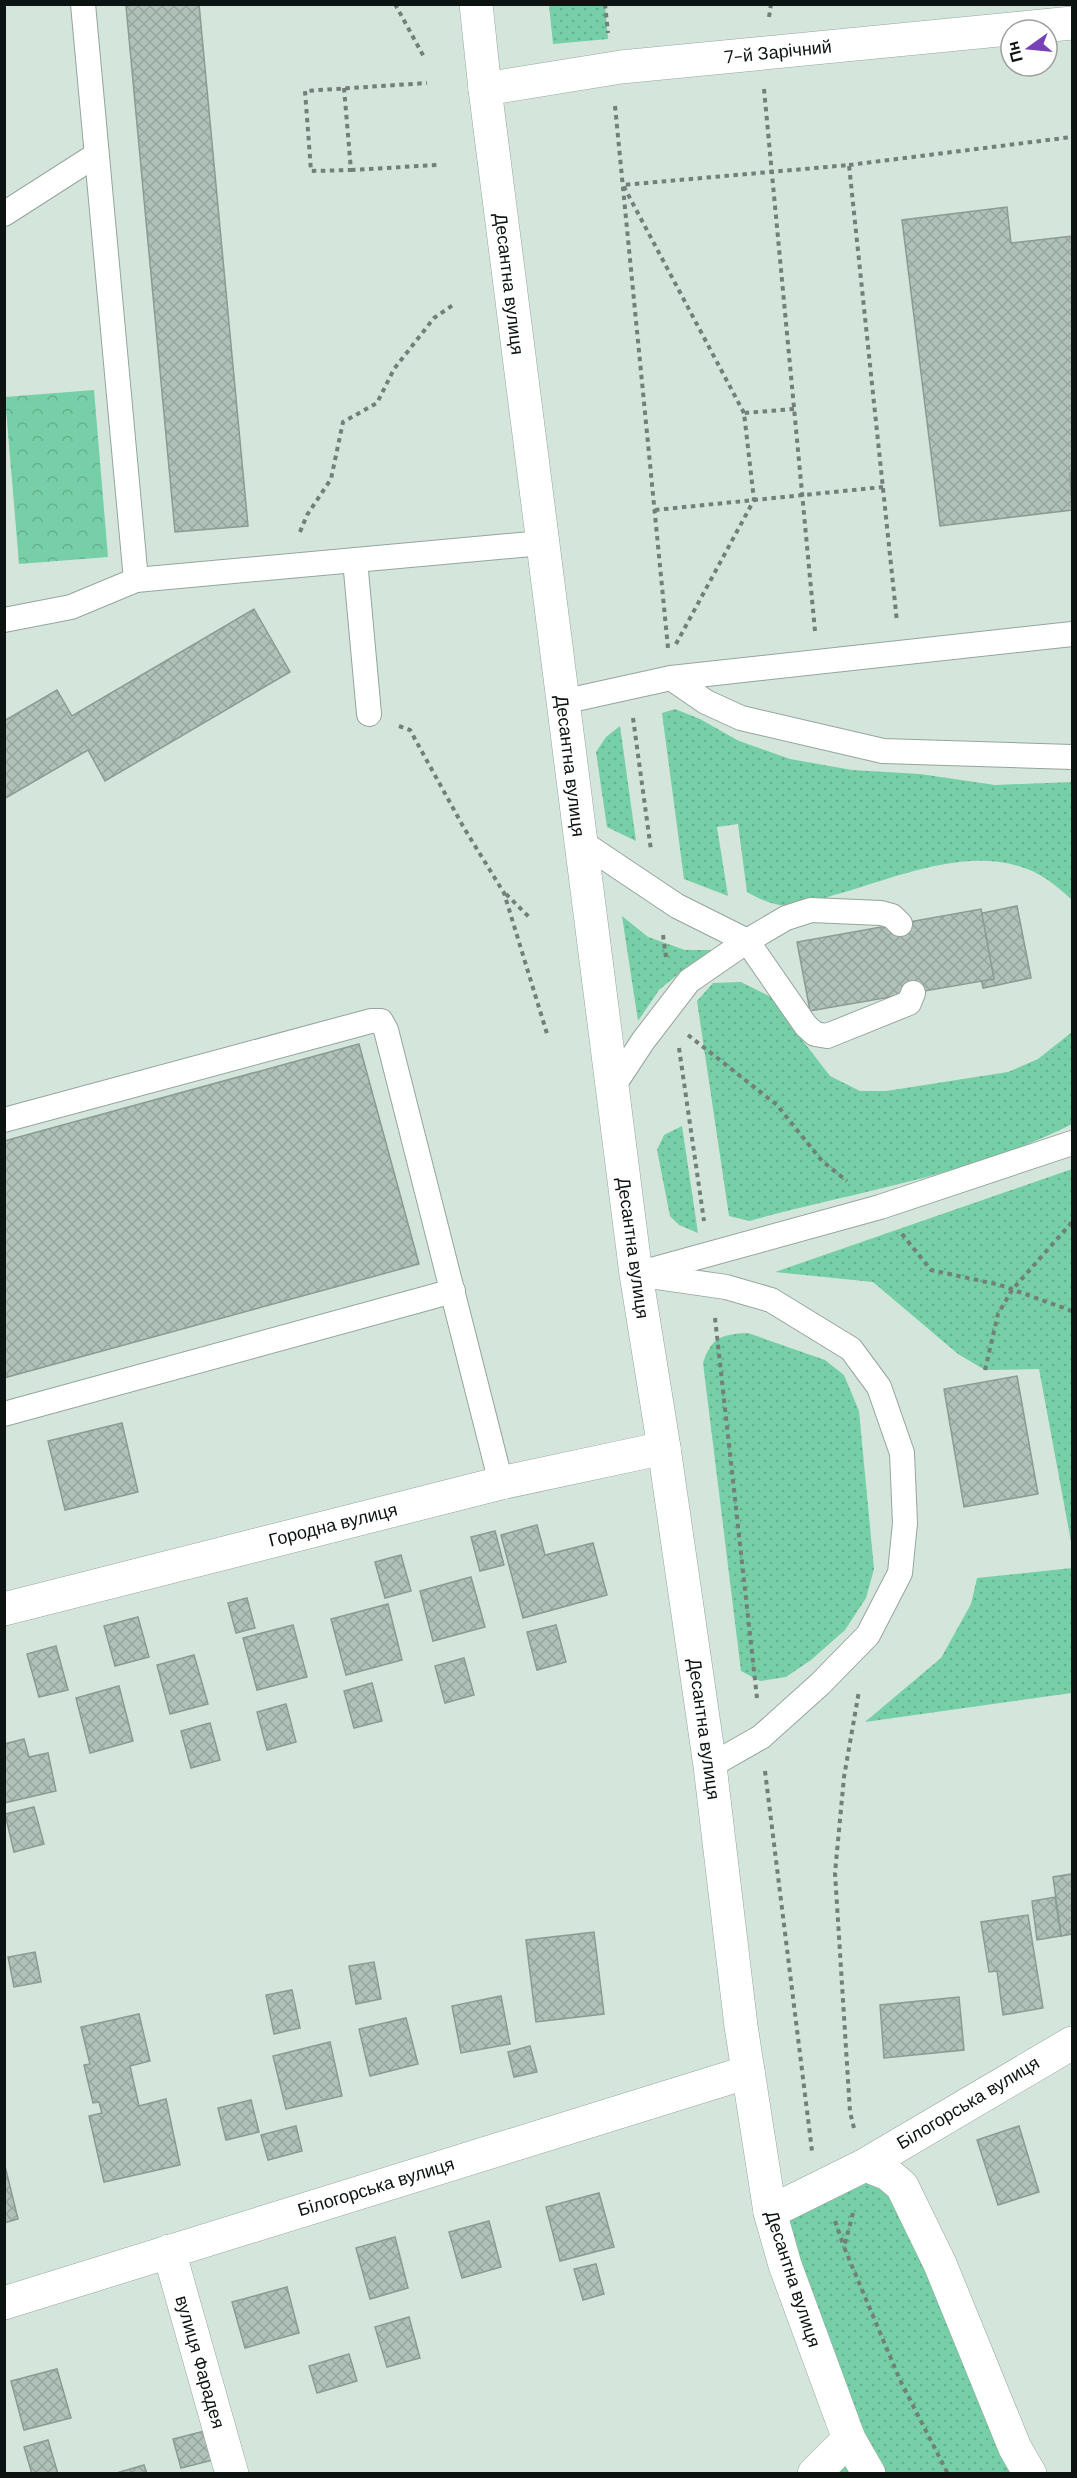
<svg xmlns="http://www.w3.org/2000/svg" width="1077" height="2478" viewBox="0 0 1077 2478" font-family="'DM Sans',sans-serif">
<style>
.grass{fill:url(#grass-dots)}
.park{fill:url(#park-crowns)}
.building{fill:url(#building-cross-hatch);stroke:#8b9b93;stroke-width:1.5}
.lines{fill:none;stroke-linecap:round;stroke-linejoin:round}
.service-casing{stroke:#95a59d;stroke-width:26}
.minor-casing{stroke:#95a59d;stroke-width:34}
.secondary-casing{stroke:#95a59d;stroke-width:34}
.path{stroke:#737f79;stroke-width:4;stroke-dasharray:4.5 4.5;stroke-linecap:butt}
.service{stroke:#fff;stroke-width:24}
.minor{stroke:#fff;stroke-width:33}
.secondary{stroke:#fff;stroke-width:33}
.labels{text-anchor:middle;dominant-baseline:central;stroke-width:4.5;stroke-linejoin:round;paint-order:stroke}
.street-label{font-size:18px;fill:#0d1310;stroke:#fff}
</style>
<defs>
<pattern id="grass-dots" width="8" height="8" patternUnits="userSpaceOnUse" patternTransform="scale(1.5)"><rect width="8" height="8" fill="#76cfa6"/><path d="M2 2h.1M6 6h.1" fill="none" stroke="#65b18e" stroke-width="1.8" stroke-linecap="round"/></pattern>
<pattern id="park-crowns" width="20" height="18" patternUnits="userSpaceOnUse" patternTransform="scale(1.5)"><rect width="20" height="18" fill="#76cfa6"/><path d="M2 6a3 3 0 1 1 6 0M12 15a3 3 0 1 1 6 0" fill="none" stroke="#65b18e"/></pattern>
<pattern id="building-cross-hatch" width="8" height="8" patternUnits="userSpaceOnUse" patternTransform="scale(1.5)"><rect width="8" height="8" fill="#b0c1b8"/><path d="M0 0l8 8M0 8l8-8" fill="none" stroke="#96a59d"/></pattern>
</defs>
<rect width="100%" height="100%" fill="#d4e6dc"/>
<g class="grass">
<path d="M549 5H605L608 39 553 44Z"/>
<path d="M675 709 700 719 739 741 790 759 852 770 920 774 995 785 1072 782V900C1059 888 1044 875 1027 869 966 845 893 879 834 895 822 899 807 906 794 906 777 907 761 900 747 892L738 824 717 827 728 896 684 879 662 713Z"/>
<path d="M620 726 636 841 607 827 596 752 606 737Z"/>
<path d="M622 916 648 937 685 950H716L688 966 659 990 638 1021Z"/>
<path d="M741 982 773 998 793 1028 830 1076 860 1091H886L1008 1072 1038 1059 1072 1032V1124C972 1175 856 1191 749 1221L729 1216 697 1001 713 983Z"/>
<path d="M682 1126 698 1233 679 1225 670 1216 657 1150 664 1135Z"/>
<path d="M1072 1169V1547L1039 1369 985 1370 958 1354 873 1282 775 1272Z"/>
<path d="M748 1333 825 1360 844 1375 859 1411 874 1569 866 1598 845 1630 811 1660 786 1677 760 1681 741 1671 703 1363C711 1337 723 1334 748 1333Z"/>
<path d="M1072 1568V1693L865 1722 941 1658 971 1604 977 1578Z"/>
<path d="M888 2174 1030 2473H814L849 2439 770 2212Z"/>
</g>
<path class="park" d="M94 390 108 557 19 564 5 397Z"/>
<g class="building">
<path d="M143 4H199L248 526 175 532 126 6Z"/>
<path d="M1007 207 1011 243 1072 236V472L1070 473 1072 510 940 526 902 220Z"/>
<path d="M254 609 290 672 105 781 88 750 4 799V721L57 690 72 716Z"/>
<path d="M1017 906 1031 978 983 988 968 916Z"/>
<path d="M981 909 994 979 810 1011 797 942Z"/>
<path d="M359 1044 419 1264 4 1378V1141Z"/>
<path d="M1017 1376 1038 1494 964 1507 944 1389Z"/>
<path d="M122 1423 138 1492 65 1510 48 1441Z"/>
<path d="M537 1525 545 1555 593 1543 607 1595 523 1618 501 1535Z"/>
<path d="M495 1531 504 1565 480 1571 471 1537Z"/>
<path d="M401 1555 411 1591 385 1598 375 1562Z"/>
<path d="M471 1577 485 1627 433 1641 420 1591Z"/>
<path d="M247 1598 255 1628 236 1633 228 1603Z"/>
<path d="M388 1604 402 1660 346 1675 331 1619Z"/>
<path d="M138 1617 149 1657 115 1666 104 1626Z"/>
<path d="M293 1625 307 1677 257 1690 243 1638Z"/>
<path d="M556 1625 566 1662 537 1670 527 1632Z"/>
<path d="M56 1646 68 1690 39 1697 27 1654Z"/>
<path d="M194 1655 208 1704 170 1714 157 1665Z"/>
<path d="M464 1658 474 1695 445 1703 435 1666Z"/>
<path d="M372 1683 382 1721 354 1728 344 1691Z"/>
<path d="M119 1686 133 1741 90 1753 76 1698Z"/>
<path d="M286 1704 296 1742 267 1750 257 1712Z"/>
<path d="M210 1723 220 1760 191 1768 181 1731Z"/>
<path d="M24 1739 29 1757 48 1753 56 1791 4 1803V1744Z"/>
<path d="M34 1807 44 1844 14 1852 5 1814Z"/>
<path d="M1072 1874V1934L1061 1936 1053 1877Z"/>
<path d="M1055 1897 1061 1936 1037 1940 1032 1901Z"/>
<path d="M1028 1915 1043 2008 1003 2015 997 1971 989 1972 981 1922Z"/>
<path d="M594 1932 604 2014 536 2022 526 1940Z"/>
<path d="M35 1952 41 1982 14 1987 8 1957Z"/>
<path d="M374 1962 381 1999 356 2004 349 1966Z"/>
<path d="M292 1990 300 2028 274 2034 266 1995Z"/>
<path d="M501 1996 510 2044 461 2053 452 2006Z"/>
<path d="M959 1997 964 2050 884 2058 880 2005Z"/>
<path d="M139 2014 150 2061 130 2066 139 2106 166 2099 180 2165 104 2182 89 2116 102 2113 99 2102 93 2103 84 2065 90 2064 81 2027Z"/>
<path d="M406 2018 418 2064 370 2076 359 2029Z"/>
<path d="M330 2042 342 2096 286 2109 273 2056Z"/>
<path d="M530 2046 537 2072 514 2077 508 2052Z"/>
<path d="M251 2100 259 2132 226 2140 218 2108Z"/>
<path d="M296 2126 302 2151 268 2160 261 2135Z"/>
<path d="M1019 2126 1039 2192 998 2205 977 2140Z"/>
<path d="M4 2162 18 2219 4 2223Z"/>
<path d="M599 2193 614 2247 560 2261 546 2207Z"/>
<path d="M489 2221 501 2267 462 2278 449 2232Z"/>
<path d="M395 2237 408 2288 370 2299 356 2248Z"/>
<path d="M596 2264 604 2294 583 2300 574 2269Z"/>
<path d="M287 2287 299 2333 245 2348 232 2302Z"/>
<path d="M409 2317 420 2358 387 2367 375 2327Z"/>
<path d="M349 2354 357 2381 317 2393 309 2366Z"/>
<path d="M57 2369 71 2418 24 2430 11 2381Z"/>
<path d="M205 2431 213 2460 181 2468 173 2439Z"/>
<path d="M48 2440 58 2474H32L24 2447Z"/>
<path d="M144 2465 147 2474H113Z"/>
</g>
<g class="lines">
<defs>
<g id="service">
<path d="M83 4 136 580"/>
<path d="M4 214 96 155"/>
<path d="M355 560 369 714"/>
<path d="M4 620 71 607 136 580 542 543"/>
<path d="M671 678 706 702 741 718 883 751 1072 757"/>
<path d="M562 702 671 678 1072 634"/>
<path d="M580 841 677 906 747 941 689 981 643 1041 612 1088"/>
<path d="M900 924 892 916 881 913 811 910 786 918 747 941 806 1026 815 1034 827 1036 909 1003 913 993"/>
<path d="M4 1120 371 1021H381L386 1030 501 1483"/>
<path d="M644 1272 880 1207 1072 1143"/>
<path d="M636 1274 726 1287 771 1300 851 1349 879 1387 902 1453 905 1523 900 1573 868 1635 820 1684 761 1737 710 1766"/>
<path d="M4 1414 453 1291"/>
</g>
<g id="minor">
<path d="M485 89 621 67 1072 23"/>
<path d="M4 1609 501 1483 664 1448"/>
<path d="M865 2165 888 2174 902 2186 940 2264 1015 2448 1030 2474"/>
<path d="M770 2212 865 2165 1072 2043"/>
<path d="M169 2251 232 2474"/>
<path d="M4 2303 748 2072"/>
<path d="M814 2474 849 2439"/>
</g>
<path id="secondary" d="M476 4 485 89 636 1274 664 1448 710 1766 741 2026 770 2212 785 2265 849 2439 869 2474"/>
</defs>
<use href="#service" class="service-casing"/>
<use href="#minor" class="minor-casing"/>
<use href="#secondary" class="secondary-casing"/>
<g class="path">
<path d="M395 4 424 57"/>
<path d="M605 4 608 33"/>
<path d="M769 17 771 4"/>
<path d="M344 88 351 170 311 171 305 91 427 83"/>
<path d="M764 89 815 631"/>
<path d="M615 106 668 648"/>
<path d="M849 165 1072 137"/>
<path d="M351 170 437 165"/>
<path d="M744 413 623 185 849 165 897 622"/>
<path d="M655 510 883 487"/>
<path d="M300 532 307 515 331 479 343 422 377 403 394 369 434 318 453 305"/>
<path d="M676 644 754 500 744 413 794 409"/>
<path d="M633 718 651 850"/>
<path d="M399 726 410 730 464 828 504 893 548 1037"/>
<path d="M506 894 531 919"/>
<path d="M663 935 666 957"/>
<path d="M688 1035 777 1105 822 1161 847 1181"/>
<path d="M679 1048 704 1221"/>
<path d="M902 1234 931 1270 1000 1285 1072 1311"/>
<path d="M715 1318 757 1698"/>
<path d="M985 1370 998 1314 1012 1290 1072 1222"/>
<path d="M765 1771 812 2151"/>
<path d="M854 2128 850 2112 835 1873 844 1777 859 1691"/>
<path d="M853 2213 844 2247 900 2380 948 2474"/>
<path d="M835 2221 844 2247"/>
</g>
<use href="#service" class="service"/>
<use href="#minor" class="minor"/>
<use href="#secondary" class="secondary"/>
</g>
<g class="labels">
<g class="street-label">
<text transform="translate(778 52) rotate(-6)">7-й Зарічний</text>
<text transform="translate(509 284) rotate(83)">Десантна вулиця</text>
<text transform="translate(570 766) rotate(83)">Десантна вулиця</text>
<text transform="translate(633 1248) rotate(82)">Десантна вулиця</text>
<text transform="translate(333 1525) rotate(-14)">Городна вулиця</text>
<text transform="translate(704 1729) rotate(82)">Десантна вулиця</text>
<text transform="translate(968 2103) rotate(-31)">Білогорська вулиця</text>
<text transform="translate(376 2187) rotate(-17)">Білогорська вулиця</text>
<text transform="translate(793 2279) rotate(72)">Десантна вулиця</text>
<text transform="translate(200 2362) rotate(74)">вулиця Фарадея</text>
</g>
</g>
<rect width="1077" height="2478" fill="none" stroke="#0d1310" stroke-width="12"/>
<g transform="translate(1029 48) rotate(255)"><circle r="28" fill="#ffffff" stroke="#9ea19f" stroke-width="1.5"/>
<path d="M0-4.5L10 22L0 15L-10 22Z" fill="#7741b8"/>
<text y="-9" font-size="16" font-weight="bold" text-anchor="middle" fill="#0d1310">Пн</text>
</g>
</svg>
